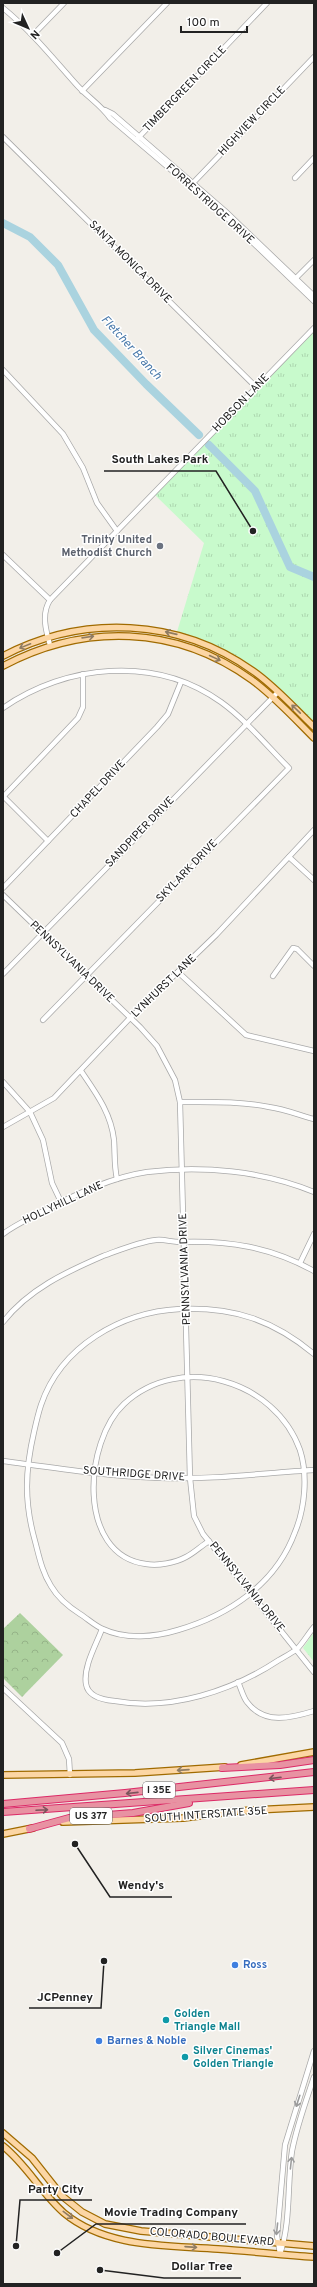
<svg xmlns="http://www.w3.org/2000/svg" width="317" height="2287" viewBox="0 0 317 2287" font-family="Overpass,sans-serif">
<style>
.forest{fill:url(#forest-crowns)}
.park{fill:url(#park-tufts)}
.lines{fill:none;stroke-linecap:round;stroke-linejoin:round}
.river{stroke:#aad3df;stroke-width:8}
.minor-casing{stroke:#a9a9a9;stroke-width:6}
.major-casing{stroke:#a06b00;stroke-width:8}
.highway-casing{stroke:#dc2a67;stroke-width:8}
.minor{stroke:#fff;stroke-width:4.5}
.major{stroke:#fcd6a4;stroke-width:5.5}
.highway{stroke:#e892a2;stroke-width:6}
.oneway{stroke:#8f7c63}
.oneway2{stroke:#7b545c}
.oneway3{stroke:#9c9c9c}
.worship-dot{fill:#6b7280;stroke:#fff;stroke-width:1.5}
.shop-dot{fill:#3f7fe0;stroke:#fff;stroke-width:1.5}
.culture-dot{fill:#0f9aa8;stroke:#fff;stroke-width:1.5}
.labels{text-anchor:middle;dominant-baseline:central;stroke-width:3;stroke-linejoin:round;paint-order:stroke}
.shield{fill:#fff;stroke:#646464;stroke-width:1}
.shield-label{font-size:10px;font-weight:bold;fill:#222}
.street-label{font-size:11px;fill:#222;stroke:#fff}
.worship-label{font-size:11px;font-weight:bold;fill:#5b616d;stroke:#fff;text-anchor:end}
.shop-label{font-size:11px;font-weight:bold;fill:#366cbe;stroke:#fff;text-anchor:start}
.culture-label{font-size:11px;font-weight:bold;fill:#0d838f;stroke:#fff;text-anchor:start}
.water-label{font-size:12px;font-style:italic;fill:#4a7aab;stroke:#fff}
.leader{fill:none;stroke:#222;stroke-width:1.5}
.callout-dot{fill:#222;stroke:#fff;stroke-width:1.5}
.callout-label{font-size:12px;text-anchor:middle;font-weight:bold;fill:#222;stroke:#fff;stroke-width:3;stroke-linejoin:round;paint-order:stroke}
</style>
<defs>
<pattern id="forest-crowns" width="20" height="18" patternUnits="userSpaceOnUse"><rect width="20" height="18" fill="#add19e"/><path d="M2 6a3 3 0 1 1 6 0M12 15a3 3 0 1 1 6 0" fill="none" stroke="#95b388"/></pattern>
<pattern id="park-tufts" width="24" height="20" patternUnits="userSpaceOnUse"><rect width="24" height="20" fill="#c8facc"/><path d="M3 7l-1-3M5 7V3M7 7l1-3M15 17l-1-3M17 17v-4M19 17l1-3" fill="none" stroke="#acd6af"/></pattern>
</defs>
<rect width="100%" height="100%" fill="#f2efe9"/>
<path class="forest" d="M20 1613 63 1655 22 1697 3 1678V1629Z"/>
<g class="park">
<path d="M314 331V726L278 692 244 665 176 635 204 543 155 495Z"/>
<path d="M314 1632V1662L303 1648Z"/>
</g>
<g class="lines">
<g class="river">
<path d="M3 223 30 237 58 265 94 330 146 384 199 435"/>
<path d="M209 445 255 491 290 567 314 577"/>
</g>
<defs>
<g id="minor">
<path d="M3 8C31 31 51 56 75 83 86 96 100 104 110 118L223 214 314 301"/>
<path d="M33 35 64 3"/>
<path d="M82 91 167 3"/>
<path d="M105 110 113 114 225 211 314 296"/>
<path d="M3 137 256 387"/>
<path d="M138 138 267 3"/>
<path d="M295 178 314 158"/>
<path d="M192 184 314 57"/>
<path d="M294 280 314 260"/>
<path d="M3 370 63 434 83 468 97 503 117 531"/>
<path d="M3 555 50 600"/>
<path d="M50 645C46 631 41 614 50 600L314 328"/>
<path d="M3 708C66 664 156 655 221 702 246 720 267 746 289 768L43 1020"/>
<path d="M3 796 48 841"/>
<path d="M3 797 78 718 83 707V674"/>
<path d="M289 857 314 880"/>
<path d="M3 888 157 727 168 714 181 682"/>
<path d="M3 895 140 1027 157 1046 175 1080 180 1102 190 1478 194 1516 203 1534 314 1672"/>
<path d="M178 972 246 1035 314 1051"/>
<path d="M3 974 278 692"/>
<path d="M273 976 293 948 297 949 314 966"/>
<path d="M81 1071C96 1093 111 1113 114 1140 115 1153 114 1166 117 1179"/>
<path d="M3 1082 30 1112 43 1140 52 1183 61 1202"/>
<path d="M180 1102C210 1102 240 1101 269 1107 284 1109 299 1115 314 1119"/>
<path d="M3 1127 54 1098 130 1018 216 935 314 830"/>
<path d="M3 1234C16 1224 31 1218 45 1210 77 1194 112 1177 147 1172 202 1165 263 1171 314 1192"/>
<path d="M300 1263 314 1234"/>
<path d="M3 1322C29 1289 66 1272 103 1256 120 1250 138 1242 156 1240 164 1239 171 1242 179 1242 228 1240 271 1247 314 1271"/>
<path d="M3 1461C55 1468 107 1476 160 1478 211 1480 263 1473 314 1470"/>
<path d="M209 1541C201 1546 194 1553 186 1557 175 1563 158 1566 146 1564 76 1555 84 1441 124 1404 180 1352 275 1380 300 1450 308 1475 305 1508 295 1532 276 1584 229 1615 178 1630 155 1637 126 1640 103 1629 95 1626 88 1619 80 1614 69 1607 58 1598 51 1586 42 1572 39 1556 35 1541 24 1502 25 1471 34 1432 36 1423 38 1414 41 1405 61 1346 121 1312 180 1309 234 1307 273 1320 314 1354"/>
<path d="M102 1629C96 1645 83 1667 86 1684 88 1697 103 1700 115 1701 171 1711 232 1691 279 1660 284 1657 292 1653 297 1649 303 1643 308 1634 314 1627"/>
<path d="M238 1682C241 1688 243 1697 247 1702 264 1725 291 1718 314 1711"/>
<path d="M3 1688 62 1743 69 1759 70 1775"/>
<path d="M280 2254 277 2236 285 2145 314 2051"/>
<path d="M280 2254C291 2222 287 2184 292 2151 297 2125 306 2101 314 2077"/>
</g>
<g id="major">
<path d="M3 656C83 614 179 618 253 671 276 687 294 708 314 727"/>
<path d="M3 666C84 623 176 625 252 680 275 697 294 718 314 738"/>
<path d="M241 1765 314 1752"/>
<path d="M3 1775 135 1773 225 1767"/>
<path d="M63 1822 183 1818 237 1811 314 1807"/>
<path d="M3 1834 33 1828"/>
<path d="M3 2133 32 2158 62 2196 82 2212 105 2224 141 2231 314 2246"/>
<path d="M3 2146C27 2165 41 2193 64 2213 106 2248 166 2245 218 2249 250 2251 282 2255 314 2257"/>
</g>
<g id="highway">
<path d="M222 1768 280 1765 314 1760"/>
<path d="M3 1804 125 1793 314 1772"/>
<path d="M3 1812 314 1790"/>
<path d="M29 1829 69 1818 133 1813 189 1803"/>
</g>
</defs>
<use href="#minor" class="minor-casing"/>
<use href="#major" class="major-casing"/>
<use href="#highway" class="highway-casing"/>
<use href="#minor" class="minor"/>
<use href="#major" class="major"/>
<use href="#highway" class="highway"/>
</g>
<defs><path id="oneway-shaft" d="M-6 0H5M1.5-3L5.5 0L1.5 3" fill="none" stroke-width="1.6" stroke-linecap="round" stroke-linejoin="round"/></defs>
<g class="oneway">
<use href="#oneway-shaft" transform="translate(171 633) rotate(-167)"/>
<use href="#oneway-shaft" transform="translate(88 637) rotate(-8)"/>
<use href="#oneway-shaft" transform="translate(25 646) rotate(158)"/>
<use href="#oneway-shaft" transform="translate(215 658) rotate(25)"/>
<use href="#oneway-shaft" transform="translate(296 709) rotate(-136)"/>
<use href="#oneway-shaft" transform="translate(183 1770) rotate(176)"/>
<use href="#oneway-shaft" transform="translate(68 2215) rotate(37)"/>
<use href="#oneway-shaft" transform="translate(191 2247) rotate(4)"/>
</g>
<g class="oneway2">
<use href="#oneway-shaft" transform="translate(275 1778) rotate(174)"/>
<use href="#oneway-shaft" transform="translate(132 1793) rotate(174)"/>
<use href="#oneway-shaft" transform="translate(42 1810) rotate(-3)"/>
</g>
<g class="oneway3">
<use href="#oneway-shaft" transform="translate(298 2101) rotate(108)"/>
<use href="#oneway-shaft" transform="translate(291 2163) rotate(-84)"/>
<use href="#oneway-shaft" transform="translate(277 2229) rotate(96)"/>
</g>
<circle class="worship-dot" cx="160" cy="546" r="4"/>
<g class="shop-dot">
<circle cx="235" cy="1965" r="4"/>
<circle cx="99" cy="2041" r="4"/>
</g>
<g class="culture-dot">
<circle cx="166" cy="2020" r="4"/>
<circle cx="185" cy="2057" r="4"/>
</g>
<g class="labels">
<g class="shield">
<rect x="143" y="1782" width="32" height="16" rx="3"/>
<rect x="70" y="1808" width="42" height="16" rx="3"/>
</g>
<g class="shield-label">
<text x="159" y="1790">I 35E</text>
<text x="91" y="1816">US 377</text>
</g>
<g class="street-label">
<text transform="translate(185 89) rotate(-46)">TIMBERGREEN CIRCLE</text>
<text transform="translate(252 121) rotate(-46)">HIGHVIEW CIRCLE</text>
<text transform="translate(210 204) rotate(42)">FORRESTRIDGE DRIVE</text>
<text transform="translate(130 262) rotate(45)">SANTA MONICA DRIVE</text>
<text transform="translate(241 403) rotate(-46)">HOBSON LANE</text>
<text transform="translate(98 789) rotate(-47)">CHAPEL DRIVE</text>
<text transform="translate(140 832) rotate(-46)">SANDPIPER DRIVE</text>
<text transform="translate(187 871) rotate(-46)">SKYLARK DRIVE</text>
<text transform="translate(72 962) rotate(44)">PENNSYLVANIA DRIVE</text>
<text transform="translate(164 986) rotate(-44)">LYNHURST LANE</text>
<text transform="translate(63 1203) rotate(-25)">HOLLYHILL LANE</text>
<text transform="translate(185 1269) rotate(-92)">PENNSYLVANIA DRIVE</text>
<text transform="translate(134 1474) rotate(4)">SOUTHRIDGE DRIVE</text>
<text transform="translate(247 1587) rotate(51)">PENNSYLVANIA DRIVE</text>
<text transform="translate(206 1815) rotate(-4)">SOUTH INTERSTATE 35E</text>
<text transform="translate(212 2237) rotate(5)">COLORADO BOULEVARD</text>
</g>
<g class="worship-label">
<text x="152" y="540">Trinity United<tspan x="152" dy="13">Methodist Church</tspan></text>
</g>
<g class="shop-label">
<text x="243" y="1965">Ross</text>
<text x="107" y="2041">Barnes &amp; Noble</text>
</g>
<g class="culture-label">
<text x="174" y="2014">Golden<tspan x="174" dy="13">Triangle Mall</tspan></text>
<text x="193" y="2051">Silver Cinemas'<tspan x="193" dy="13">Golden Triangle</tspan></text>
</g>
<g class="water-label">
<text transform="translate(131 348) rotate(47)">Fletcher Branch</text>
</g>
</g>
<path class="leader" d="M253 531L216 471H104M75 1844L110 1897H172M104 1961L101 2008H29M16 2246L20 2200H92M57 2253L96 2224H246M100 2270L164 2278H241"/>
<g class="callout-dot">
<circle cx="253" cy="531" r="4"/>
<circle cx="75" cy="1844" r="4"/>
<circle cx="104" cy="1961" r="4"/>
<circle cx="16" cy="2246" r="4"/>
<circle cx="57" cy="2253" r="4"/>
<circle cx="100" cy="2270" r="4"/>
</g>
<g class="callout-label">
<text x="160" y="463">South Lakes Park</text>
<text x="141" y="1889">Wendy's</text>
<text x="65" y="2001">JCPenney</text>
<text x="56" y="2193">Party City</text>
<text x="171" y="2216">Movie Trading Company</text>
<text x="202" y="2270">Dollar Tree</text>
</g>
<rect width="317" height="2287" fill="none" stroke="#222222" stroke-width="8"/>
<g transform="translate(28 28) rotate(134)" stroke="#ffffff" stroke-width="3" paint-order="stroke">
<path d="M0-3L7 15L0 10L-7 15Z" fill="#222222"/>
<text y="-6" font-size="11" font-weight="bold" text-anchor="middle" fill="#222222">N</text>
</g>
<path d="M181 26v6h66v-6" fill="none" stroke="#222222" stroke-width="2"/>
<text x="187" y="26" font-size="12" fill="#222222" stroke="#ffffff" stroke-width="3" paint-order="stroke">100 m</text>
</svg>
